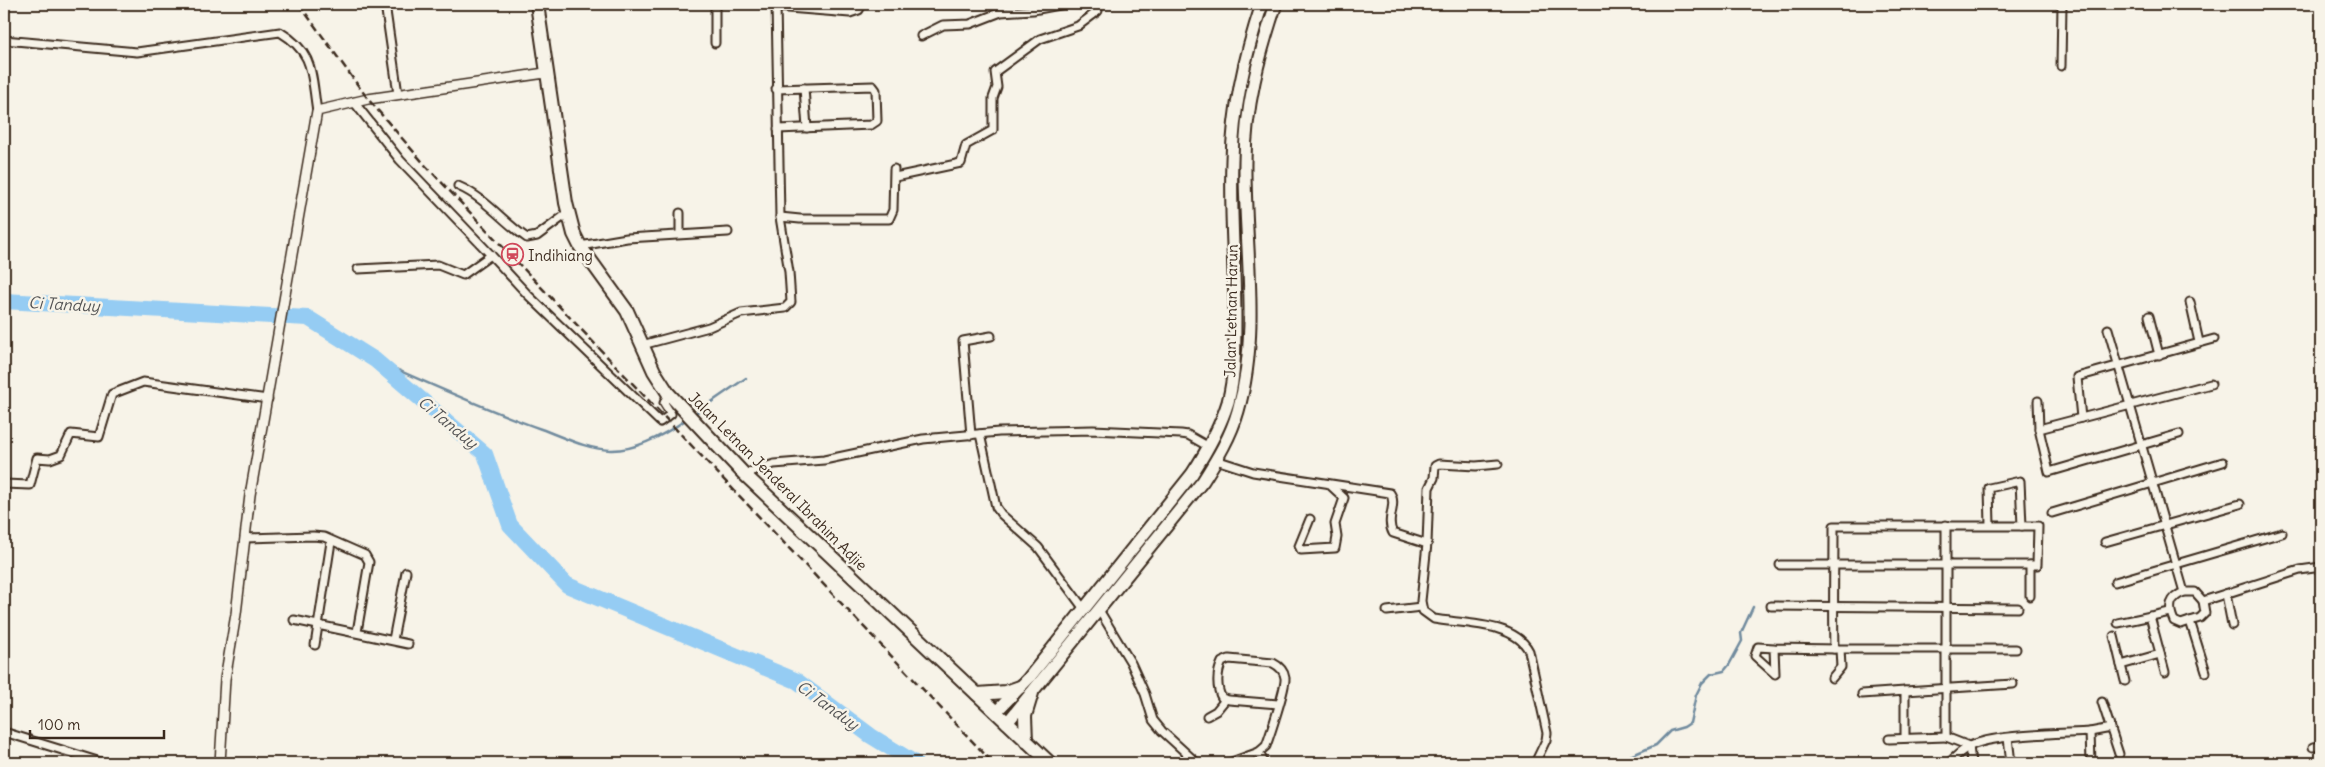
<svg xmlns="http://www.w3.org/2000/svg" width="2325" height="767" viewBox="0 0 2325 767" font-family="Delius,sans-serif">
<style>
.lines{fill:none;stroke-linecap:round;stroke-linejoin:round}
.stream{stroke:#718b9e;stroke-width:2.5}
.river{stroke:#95ccf3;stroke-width:16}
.minor-casing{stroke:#3b2a1e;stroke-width:11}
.tertiary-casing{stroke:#3b2a1e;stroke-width:12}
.primary-casing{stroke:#3b2a1e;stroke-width:15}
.trunk-casing{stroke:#3b2a1e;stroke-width:16}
.minor{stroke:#f7f3e8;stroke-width:7}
.tertiary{stroke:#f7f3e8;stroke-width:9}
.primary{stroke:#f7f3e8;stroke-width:11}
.trunk{stroke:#f7f3e8;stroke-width:12}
.rail{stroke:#3b2a1e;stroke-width:2.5;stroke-dasharray:8 4;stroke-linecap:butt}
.labels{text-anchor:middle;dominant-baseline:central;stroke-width:5;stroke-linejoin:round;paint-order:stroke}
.poi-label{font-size:15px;fill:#3b2a1e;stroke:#f7f3e8;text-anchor:start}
.street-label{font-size:15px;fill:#3b2a1e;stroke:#f7f3e8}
.water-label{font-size:16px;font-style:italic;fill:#525253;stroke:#f7f3e8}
</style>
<rect width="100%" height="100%" fill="#f7f3e8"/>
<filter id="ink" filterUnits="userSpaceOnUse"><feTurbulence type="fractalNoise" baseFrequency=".02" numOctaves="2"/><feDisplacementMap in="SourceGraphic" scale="10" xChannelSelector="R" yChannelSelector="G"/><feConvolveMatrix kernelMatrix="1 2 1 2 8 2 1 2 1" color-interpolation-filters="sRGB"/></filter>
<g filter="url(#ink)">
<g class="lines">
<g class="stream">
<path d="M375 360C430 384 484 409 541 429 563 437 586 449 610 450 637 451 667 433 687 419"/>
<path d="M694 414 746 378"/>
<path d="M1614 763 1656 745 1670 731 1684 727 1690 723 1696 695 1702 683 1711 674 1724 671 1729 665 1742 641 1741 633 1753 607"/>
</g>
<path class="river" d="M4 301 308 318 375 360 485 454 510 525 567 585 797 681 871 736 915 763"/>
<defs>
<g id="minor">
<path d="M385 4 398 94"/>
<path d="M715 4V43"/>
<path d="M776 7 850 13 859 10 862 4"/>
<path d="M921 36 943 25 970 24 1001 12 1033 10 1065 4"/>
<path d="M4 40 137 52 280 32C315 53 311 74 317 111"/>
<path d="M2061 66 2062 4"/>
<path d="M804 88 807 128"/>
<path d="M776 89 873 86 876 90 877 121 871 125 778 129"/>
<path d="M354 102 400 160 491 255 463 275 438 265 358 269"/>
<path d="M895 177 961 163 966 145 993 130V98L997 87 995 72 1040 39 1078 26 1098 11V7L1093 4"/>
<path d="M458 186C486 198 503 222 527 238L537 236 568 213"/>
<path d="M680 213V234"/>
<path d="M780 217 800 219H889L893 210 894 169"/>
<path d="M580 246 627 238 728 232"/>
<path d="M491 255 528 295 660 422 671 414 664 403 668 393"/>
<path d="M2190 302 2199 342"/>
<path d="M2149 316 2159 355"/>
<path d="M2108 329 2184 592H2195L2203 601 2300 570 2321 567"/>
<path d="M642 345 709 327 741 313 785 308 791 302 789 272 780 217 776 4"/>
<path d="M2038 401 2039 429 2049 472 2179 434"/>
<path d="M2081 418 2077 377 2214 339"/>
<path d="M2039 429 2211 384"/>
<path d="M980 434 996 507 1001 514 1038 547 1084 609"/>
<path d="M971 435 963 341 991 336"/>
<path d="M1216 460 1253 472 1390 493C1398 505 1385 519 1393 533L1427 544 1421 601 1423 611 1434 619C1462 624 1515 622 1529 651L1547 733 1546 740 1535 763"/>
<path d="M744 474 774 464 824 460 923 439 999 432 1093 430 1181 434 1188 435 1209 447"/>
<path d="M4 484 30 485 37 458 50 459 61 455 71 434 99 437 112 394 143 382 268 399"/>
<path d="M2052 513 2223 462"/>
<path d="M1310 519 1299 546 1301 550 1335 548 1337 537 1335 524 1344 498 1331 486"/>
<path d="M1946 525V737L1969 746 1971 763"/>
<path d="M1990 525 1989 488 2020 481 2022 526"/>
<path d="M245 538 313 536 324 537 365 555 369 562 357 632"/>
<path d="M2105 542 2240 504"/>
<path d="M1427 544 1429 488 1434 478 1435 466 1439 464 1476 466 1498 464"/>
<path d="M1780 565C1863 565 1947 565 2030 565H2037L2038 526H1834C1834 567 1833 608 1834 649"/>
<path d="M2115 582 2282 533"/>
<path d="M2184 592C2169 598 2168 607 2174 621L2181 624 2190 621"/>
<path d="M2226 594 2232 625"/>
<path d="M2030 596V565"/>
<path d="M2203 601 2205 613 2200 618 2190 621 2206 672"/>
<path d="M1771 606 2018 608"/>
<path d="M1099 610 1131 663 1145 694 1153 720 1162 731 1197 763"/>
<path d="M1387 611 1421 607"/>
<path d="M2150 616 2165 672"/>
<path d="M294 620 408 644"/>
<path d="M2118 623 2170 612"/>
<path d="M2114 636 2121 665"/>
<path d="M393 640 406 572"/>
<path d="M315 645 331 542"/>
<path d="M1774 648 1758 647 1755 656 1775 674 1774 648 1837 649"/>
<path d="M1832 678 1841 667 1840 649H2016"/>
<path d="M2125 681 2121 665 2160 654"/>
<path d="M1905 691 2013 684"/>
<path d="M1862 694 1905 691V738"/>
<path d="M2102 702 2119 754"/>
<path d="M1207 716 1216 711 1225 700"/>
<path d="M4 732 104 763"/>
<path d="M2090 732 2111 728"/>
<path d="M2008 738 2011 763"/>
<path d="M1889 739 1946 737"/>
<path d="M2313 747 2321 746"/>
<path d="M1259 752 1264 763"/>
<path d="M1229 763 1259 752 1266 746C1270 735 1286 687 1285 678 1284 670 1279 666 1273 663L1229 659 1222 662C1217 672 1216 688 1222 698L1229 700 1278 704"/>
<path d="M1949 763C1955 757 1963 749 1970 746 1994 734 2061 734 2090 732L2091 763"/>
</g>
<path id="tertiary" d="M220 763 225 679 236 614 250 495 317 111 368 99 545 73"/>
<g id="primary">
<path d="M996 712 1028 679 1192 474C1207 451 1220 428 1228 402 1235 376 1235 347 1235 319 1235 266 1230 213 1232 160 1233 106 1245 55 1262 4"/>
<path d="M1007 723 1203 481C1217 459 1231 436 1238 411 1261 331 1244 244 1245 162 1245 107 1259 55 1276 4"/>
</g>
<g id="trunk">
<path d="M537 4 566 203 574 234 580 246 627 311 654 371 668 393 744 474 1050 763"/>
<path d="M977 694 1006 692 1020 687"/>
<path d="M1026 741 1025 716 1032 693"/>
</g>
</defs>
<use href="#minor" class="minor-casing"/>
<use href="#tertiary" class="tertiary-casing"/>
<use href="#primary" class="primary-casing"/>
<use href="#trunk" class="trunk-casing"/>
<use href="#minor" class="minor"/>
<use href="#tertiary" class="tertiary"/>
<use href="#primary" class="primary"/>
<use href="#trunk" class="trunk"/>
<path class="rail" d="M299 4 368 99 426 166 993 763"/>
</g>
</g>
<defs>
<symbol id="station-ring" viewBox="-11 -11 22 22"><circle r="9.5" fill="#f7f3e8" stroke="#d1495b" stroke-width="1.5"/><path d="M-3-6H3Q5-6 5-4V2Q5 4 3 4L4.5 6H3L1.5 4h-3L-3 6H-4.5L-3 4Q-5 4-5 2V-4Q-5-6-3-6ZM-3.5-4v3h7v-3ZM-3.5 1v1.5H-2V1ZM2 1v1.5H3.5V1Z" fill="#d1495b"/></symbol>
</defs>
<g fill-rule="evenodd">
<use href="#station-ring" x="500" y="242" width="25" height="25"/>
</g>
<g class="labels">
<g class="poi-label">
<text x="528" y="255">Indihiang</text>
</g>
<g class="street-label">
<text transform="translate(1231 311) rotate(-89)">Jalan Letnan Harun</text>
<text transform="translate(778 481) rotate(45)">Jalan Letnan Jenderal Ibrahim Adjie</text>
</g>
<g class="water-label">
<text transform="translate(64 304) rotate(3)">Ci Tanduy</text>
<text transform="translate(448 422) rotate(40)">Ci Tanduy</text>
<text transform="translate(828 705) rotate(36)">Ci Tanduy</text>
</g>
</g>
<rect width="2325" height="767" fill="none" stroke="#f7f3e8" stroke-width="20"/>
<rect x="10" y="10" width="2305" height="747" fill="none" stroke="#3b2a1e" stroke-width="2" filter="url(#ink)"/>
<path d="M30 730v8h134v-8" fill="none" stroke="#3b2a1e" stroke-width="2.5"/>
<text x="38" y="730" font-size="15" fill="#3b2a1e" stroke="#f7f3e8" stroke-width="4" paint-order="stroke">100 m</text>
</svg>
